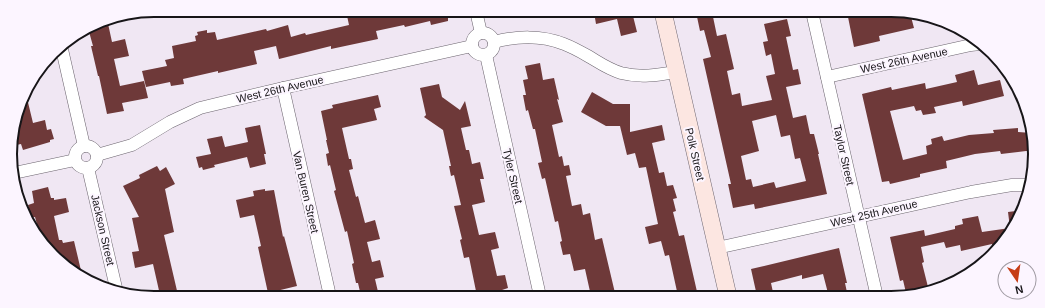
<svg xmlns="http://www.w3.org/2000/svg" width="1045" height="308" viewBox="0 0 1045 308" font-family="Helvetica,sans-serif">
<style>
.building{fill:#6e3939;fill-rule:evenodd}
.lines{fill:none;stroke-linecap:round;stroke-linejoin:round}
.street-casing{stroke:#6c656f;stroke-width:13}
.secondary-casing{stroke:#6c656f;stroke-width:18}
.street{stroke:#fff;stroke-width:12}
.secondary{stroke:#fce6e1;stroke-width:17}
.labels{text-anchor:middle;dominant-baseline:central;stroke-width:4;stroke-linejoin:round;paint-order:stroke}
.street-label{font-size:11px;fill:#171518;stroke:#fcf5ff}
.rim{fill:none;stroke:#171518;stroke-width:2}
</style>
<rect width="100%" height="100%" fill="#f0e7f3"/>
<g class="building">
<path d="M346 11H363L365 17 391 11H454V15L448 17V21L431 25 430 21 405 27 404 25 376 31 378 39 331 49V46L279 59 276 46 254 51 257 64 218 73V71L183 79 184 84 171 86 170 82 146 87 142 71 167 66 165 60 174 58 172 46 196 41 195 36 198 35 197 32 207 30V33L215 32 217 40 266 29 267 31 288 25 291 37 305 33 306 35 349 25Z"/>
<path d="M594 12H632L637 32 621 36 617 19 596 24Z"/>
<path d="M696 12H712L717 36 726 34 734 69 727 71 732 95 740 93 742 106 772 100 766 76 775 74 771 54 766 56 763 42 768 41 764 24 787 19 791 36 786 37 793 70 798 69 801 84 786 87 793 118 806 115 810 134H814L819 154H818L827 194 755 209 754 204 733 208 728 184H731L703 59 711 57 704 30 700 31ZM776 115 781 137 790 135 795 159 800 158 806 181 776 188 774 182 753 187 751 179 746 180 741 156 759 151 752 121Z"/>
<path d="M847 12 910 13 914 28 879 36 880 41 854 47Z"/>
<path d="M107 19 112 42 125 39 129 56 114 59 120 86 144 81 148 98 122 103 124 111 107 114 99 76H98L91 46H93L88 28 99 21Z"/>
<path d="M540 63 543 80 554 78 559 100 557 99 563 122 552 125 559 157 562 156 564 166 569 165 571 175 566 176 572 206 581 204 583 215 590 213 595 240 602 238 615 293 608 295 609 296H591L585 269 574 271 570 254 563 255 560 242 562 241 558 221 555 222 545 178 542 179 538 163 542 162 535 129H533L528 110 526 111 523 95H526L523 80 528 79 525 66Z"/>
<path d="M974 70 978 85 1000 80 1004 96 963 106 962 101 934 107 936 113 923 115 921 110 916 111 914 106 890 111 903 160 927 154 926 146 932 144 931 139 942 136 944 141 969 135 994 133 993 130 1018 128V132L1032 133V151H1026L1001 154 1000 151 975 154 946 161 947 168 920 174V177L890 184 889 181 882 182 862 94 891 87 892 90 925 83 926 89 957 82 955 75Z"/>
<path d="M439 84 442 97 460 110 465 101 471 126 461 128 466 150H469L472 164 480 162 484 179H480L485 202 472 205 479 235 495 232 499 248 491 250 497 276 505 275 508 288 502 290 503 296H477L469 257 464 258 460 240 462 239 454 206 461 205 454 175 451 176 449 166H451L443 130 424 117 426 115 420 88Z"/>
<path d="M25 90 33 123 45 120 47 130 51 129 54 139 50 140V142L23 150 21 144 11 146 10 144Z"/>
<path d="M592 92 613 104H630V132L662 125 665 140 652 143 659 173 664 172 667 186 673 185 677 198 673 199 676 211 673 212 679 236 684 235 698 296H678L669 255 665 256 661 241 649 244 645 227 658 224 646 167 639 168 635 153 627 155 620 126H606L581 112Z"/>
<path d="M378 95 381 107 374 109 377 120 342 128 349 159H351L353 169 349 170 356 197 358 196 365 223 375 220 380 239 367 242 372 262 380 260 384 277 375 279 379 296H361L358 283H356L352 264 354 263 347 231 345 232 334 191 336 190 330 165 328 166 326 154 329 153 326 140H327L321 111 333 108 332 105Z"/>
<path d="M260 125 266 154H264L266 164 250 168 247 157 214 165 215 167 203 170 202 167 199 168 196 157 211 154 207 139 222 136 225 147 248 142 245 128Z"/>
<path d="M157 166 160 171 166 167 175 184 165 189 174 232 164 235 178 295H160L153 264 135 268 132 252 139 251 132 218 139 217 123 186 140 178 139 175Z"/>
<path d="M48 187 51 198H54V200L66 198 69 212 54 216 59 240H62L63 243 74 241 83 279 62 261 61 256H57L42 243 35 217 31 218 28 205 34 203 32 191Z"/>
<path d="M265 189V191L274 190 283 237 284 236 297 286 268 293 258 247 261 246 254 215 240 218 236 200 254 196 253 191Z"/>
<path d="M1023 210 1020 218 994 255 992 244 961 251 960 245 946 248 944 242 921 247 924 262 922 263 929 291 907 297 903 280 900 281 890 237 924 230 925 236 955 229V226L963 224 962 219 978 216 982 232 1010 228 1008 212Z"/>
<path d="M839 248 847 283H845L848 297H829L823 274 802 279V275L771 283 774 297 757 296 751 269Z"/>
</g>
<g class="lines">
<defs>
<g id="street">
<path d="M476 11 481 33"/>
<path d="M812 12 877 297"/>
<circle cx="483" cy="44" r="11"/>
<path d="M494 42C516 36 542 35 564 44 572 47 581 52 588 56 600 63 608 69 621 73 640 78 658 75 676 72"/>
<path d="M61 45 84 146"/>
<path d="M486 55 540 296"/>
<path d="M827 77 971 45 980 44"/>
<path d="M283 88 330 296"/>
<circle cx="86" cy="157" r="11"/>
<path d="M97 155 132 145 170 122 200 108 283 88 472 46"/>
<path d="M88 168 117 292"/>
<path d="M14 173 75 160"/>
<path d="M717 248 971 192 1012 185H1031"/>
</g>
<path id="secondary" d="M663 12 728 296"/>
</defs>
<use href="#street" class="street-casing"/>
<use href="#secondary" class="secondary-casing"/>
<use href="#street" class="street"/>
<use href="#secondary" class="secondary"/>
</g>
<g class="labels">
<g class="street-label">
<text transform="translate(904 60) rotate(-12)">West 26th Avenue</text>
<text transform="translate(280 89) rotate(-13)">West 26th Avenue</text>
<text transform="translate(695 154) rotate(77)">Polk Street</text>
<text transform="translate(844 155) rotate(77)">Taylor Street</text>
<text transform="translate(513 176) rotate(77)">Tyler Street</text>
<text transform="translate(306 192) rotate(77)">Van Buren Street</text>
<text transform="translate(874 213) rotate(-13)">West 25th Avenue</text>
<text transform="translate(103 230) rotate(77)">Jackson Street</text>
</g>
</g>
<path d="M0 0H1045V308H0ZM154 17H891A137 137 0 0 1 1028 154V154A137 137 0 0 1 891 291H154A137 137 0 0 1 17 154V154A137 137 0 0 1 154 17Z" fill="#fcf5ff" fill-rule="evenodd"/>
<path class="rim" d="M154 17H891A137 137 0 0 1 1028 154V154A137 137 0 0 1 891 291H154A137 137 0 0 1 17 154V154A137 137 0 0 1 154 17Z"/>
<g transform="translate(1017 280) rotate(167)"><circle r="19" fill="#fcf5ff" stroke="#a09ba3"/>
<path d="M0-3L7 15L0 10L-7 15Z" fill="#c63d16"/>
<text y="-6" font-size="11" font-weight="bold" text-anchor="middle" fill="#171518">N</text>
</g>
</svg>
